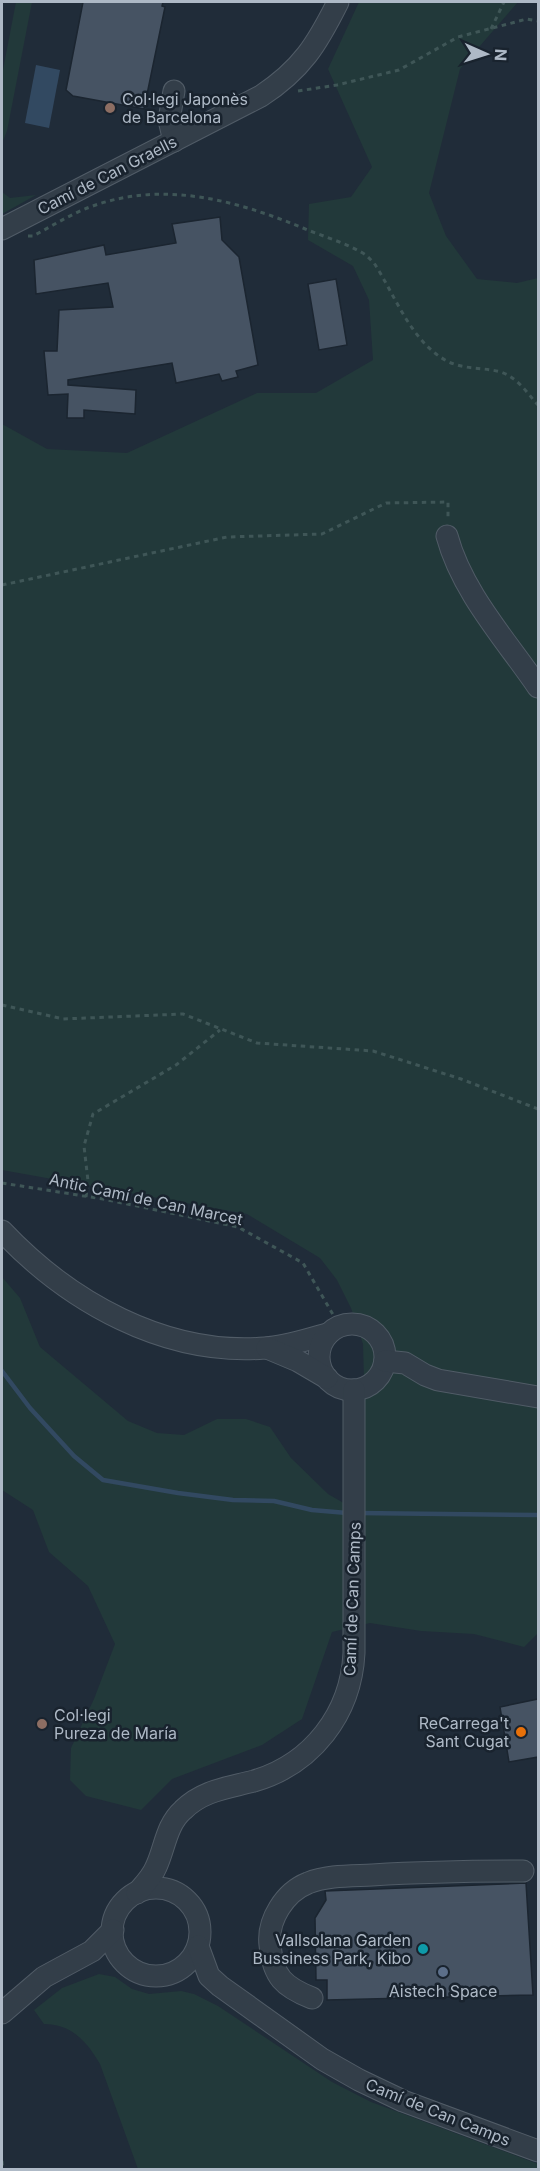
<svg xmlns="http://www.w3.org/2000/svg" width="540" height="2171" viewBox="0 0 540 2171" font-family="Inter,sans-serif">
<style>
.green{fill:#22393a}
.water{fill:#324961}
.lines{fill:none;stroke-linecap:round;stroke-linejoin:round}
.stream{stroke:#324961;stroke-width:4.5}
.building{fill:#465363;stroke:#1b2530;stroke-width:1.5}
.minor-casing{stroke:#515c67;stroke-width:23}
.path{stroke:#3f5657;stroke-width:3;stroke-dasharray:4.5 4.5;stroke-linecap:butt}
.minor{stroke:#333e49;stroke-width:21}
.education-dot{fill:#8d6e63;stroke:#19232e;stroke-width:2}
.food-dot{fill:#e8710a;stroke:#19232e;stroke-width:2}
.culture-dot{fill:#0f9aa8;stroke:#19232e;stroke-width:2}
.service-dot{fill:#5c6f8a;stroke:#19232e;stroke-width:2}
.labels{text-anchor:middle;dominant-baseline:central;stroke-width:5;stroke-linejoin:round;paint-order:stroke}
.poi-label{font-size:16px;fill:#aeb9c6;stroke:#19232e;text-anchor:start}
.street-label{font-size:16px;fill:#aeb9c6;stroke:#19232e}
</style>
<rect width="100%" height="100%" fill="#202c39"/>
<g class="green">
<path d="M16 2H32L7 131 2 143V75Z"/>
<path d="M359 2H518L460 69 429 193 446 236 477 279 517 283 538 278V1633L524 1647 474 1634 421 1631 370 1623 332 1632 302 1719 262 1745 172 1779 141 1810 86 1796 70 1780 71 1748 94 1699 115 1644 88 1586 49 1552 33 1510 2 1490V1277L20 1298 40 1347 128 1421 157 1433 184 1435 217 1419H246L270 1427 291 1458 328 1494 354 1509H363L365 1417 363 1344 351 1308 337 1280 320 1258 247 1214 2 1170V424L47 449 127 453 257 393H316L373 360 369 300 353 266 308 240 309 204 351 197 372 167 328 69Z"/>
<path d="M2 192 10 198 36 195 2 214Z"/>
<path d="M99 1974 115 1977 132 1989 149 1994 181 1991 194 1994 218 2006 332 2082 371 2102 538 2164V2169H138L100 2064C87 2042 72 2024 44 2024L34 2010 62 1988Z"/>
</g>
<path class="water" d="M36 65 60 70 49 128 25 123Z"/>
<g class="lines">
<g class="stream">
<path d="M2 1371 30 1408 74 1456 103 1480 178 1493 233 1500 274 1501 312 1510 347 1513"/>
<path d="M358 1513 538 1515"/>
</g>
</g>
<g class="building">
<path d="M83 2H163L162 6 165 7 144 109 73 96 66 90Z"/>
<path d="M220 217 222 240 239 257 258 365 236 371 238 377 222 381 219 374 176 383 172 363 68 380V385L136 390 135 414 84 410V418H67L68 394 48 395 44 351H57L59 310 113 307 108 283 36 294 34 260 104 245 106 255 176 243 172 224Z"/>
<path d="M336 279 347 345 319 350 308 284Z"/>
<path d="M538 1699V1757L509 1762 500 1707Z"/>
<path d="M526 1883 533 1995 327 2000V1980H316L315 1918 326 1900 325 1891Z"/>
</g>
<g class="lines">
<defs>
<g id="minor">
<path d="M174 141 169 120 174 91"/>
<path d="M2 229 261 96C302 69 317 44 338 2"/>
<path d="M447 536C462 592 506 640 538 687"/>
<path d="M2 1231C69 1302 165 1356 265 1348 286 1347 308 1339 328 1334"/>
<circle cx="352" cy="1357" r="33"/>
<path d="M267 1348 298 1361 327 1378"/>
<path d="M385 1361 405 1363 425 1375 438 1380 538 1397"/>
<circle cx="156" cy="1932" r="44"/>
<path d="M137 1893C144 1885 152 1877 156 1867 165 1848 166 1825 183 1810 203 1790 228 1788 254 1781 312 1764 351 1714 354 1653V1390"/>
<path d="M198 1946 209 1976 220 1986 322 2059 359 2080 403 2101 538 2151"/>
<path d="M312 1998C284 1987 273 1977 270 1945 267 1920 285 1892 308 1883 327 1875 352 1876 372 1875 422 1872 473 1871 523 1871"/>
<path d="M2 2013 44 1977 92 1951 113 1930"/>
</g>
</defs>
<use href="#minor" class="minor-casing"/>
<g class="path">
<path d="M491 29 504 2"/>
<path d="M298 91 337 85 399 70 458 37 527 19 538 21"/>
<path d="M28 236H33C52 226 71 214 90 207 163 180 235 200 303 228 324 237 347 243 366 255L374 263C395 295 411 342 447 361 464 370 483 367 501 372 518 378 527 393 538 405"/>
<path d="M2 585 227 537 322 534 386 503 448 502V519"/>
<path d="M2 1005 63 1019 183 1014 257 1043 373 1051 461 1079 538 1109"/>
<path d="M2 1183 103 1199 238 1227 303 1263 335 1318"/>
<path d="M86 1197 88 1181 84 1146 93 1114 176 1065 220 1030"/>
<path d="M2 2161 3 2170"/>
</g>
<use href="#minor" class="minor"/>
</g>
<g class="education-dot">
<circle cx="110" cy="108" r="6"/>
<circle cx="42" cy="1724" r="6"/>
</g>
<circle class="food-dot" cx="521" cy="1732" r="6"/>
<circle class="culture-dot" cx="423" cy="1949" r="6"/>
<circle class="service-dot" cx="443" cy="1972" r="6"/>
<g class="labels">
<g class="poi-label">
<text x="122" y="99">Col·legi Japonès<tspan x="122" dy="18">de Barcelona</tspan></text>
<text x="54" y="1715">Col·legi<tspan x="54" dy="18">Pureza de María</tspan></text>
<text x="509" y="1723" text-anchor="end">ReCarrega't<tspan x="509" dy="18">Sant Cugat</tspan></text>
<text x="411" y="1940" text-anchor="end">Vallsolana Garden<tspan x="411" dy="18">Bussiness Park, Kibo</tspan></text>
<text x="443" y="1991" text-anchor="middle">Aistech Space</text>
</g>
<g class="street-label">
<text transform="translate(107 175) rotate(-27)">Camí de Can Graells</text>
<text transform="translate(146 1199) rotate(12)">Antic Camí de Can Marcet</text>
<text transform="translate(352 1599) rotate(-88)">Camí de Can Camps</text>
<text transform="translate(438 2112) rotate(22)">Camí de Can Camps</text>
</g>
</g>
<rect width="540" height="2171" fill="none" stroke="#aeb9c6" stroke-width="6"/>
<g transform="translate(486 54) rotate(93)" stroke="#19232e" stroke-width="4.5" paint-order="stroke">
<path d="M0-4.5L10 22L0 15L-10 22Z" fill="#aeb9c6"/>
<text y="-9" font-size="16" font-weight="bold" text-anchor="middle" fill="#aeb9c6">N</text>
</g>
</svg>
